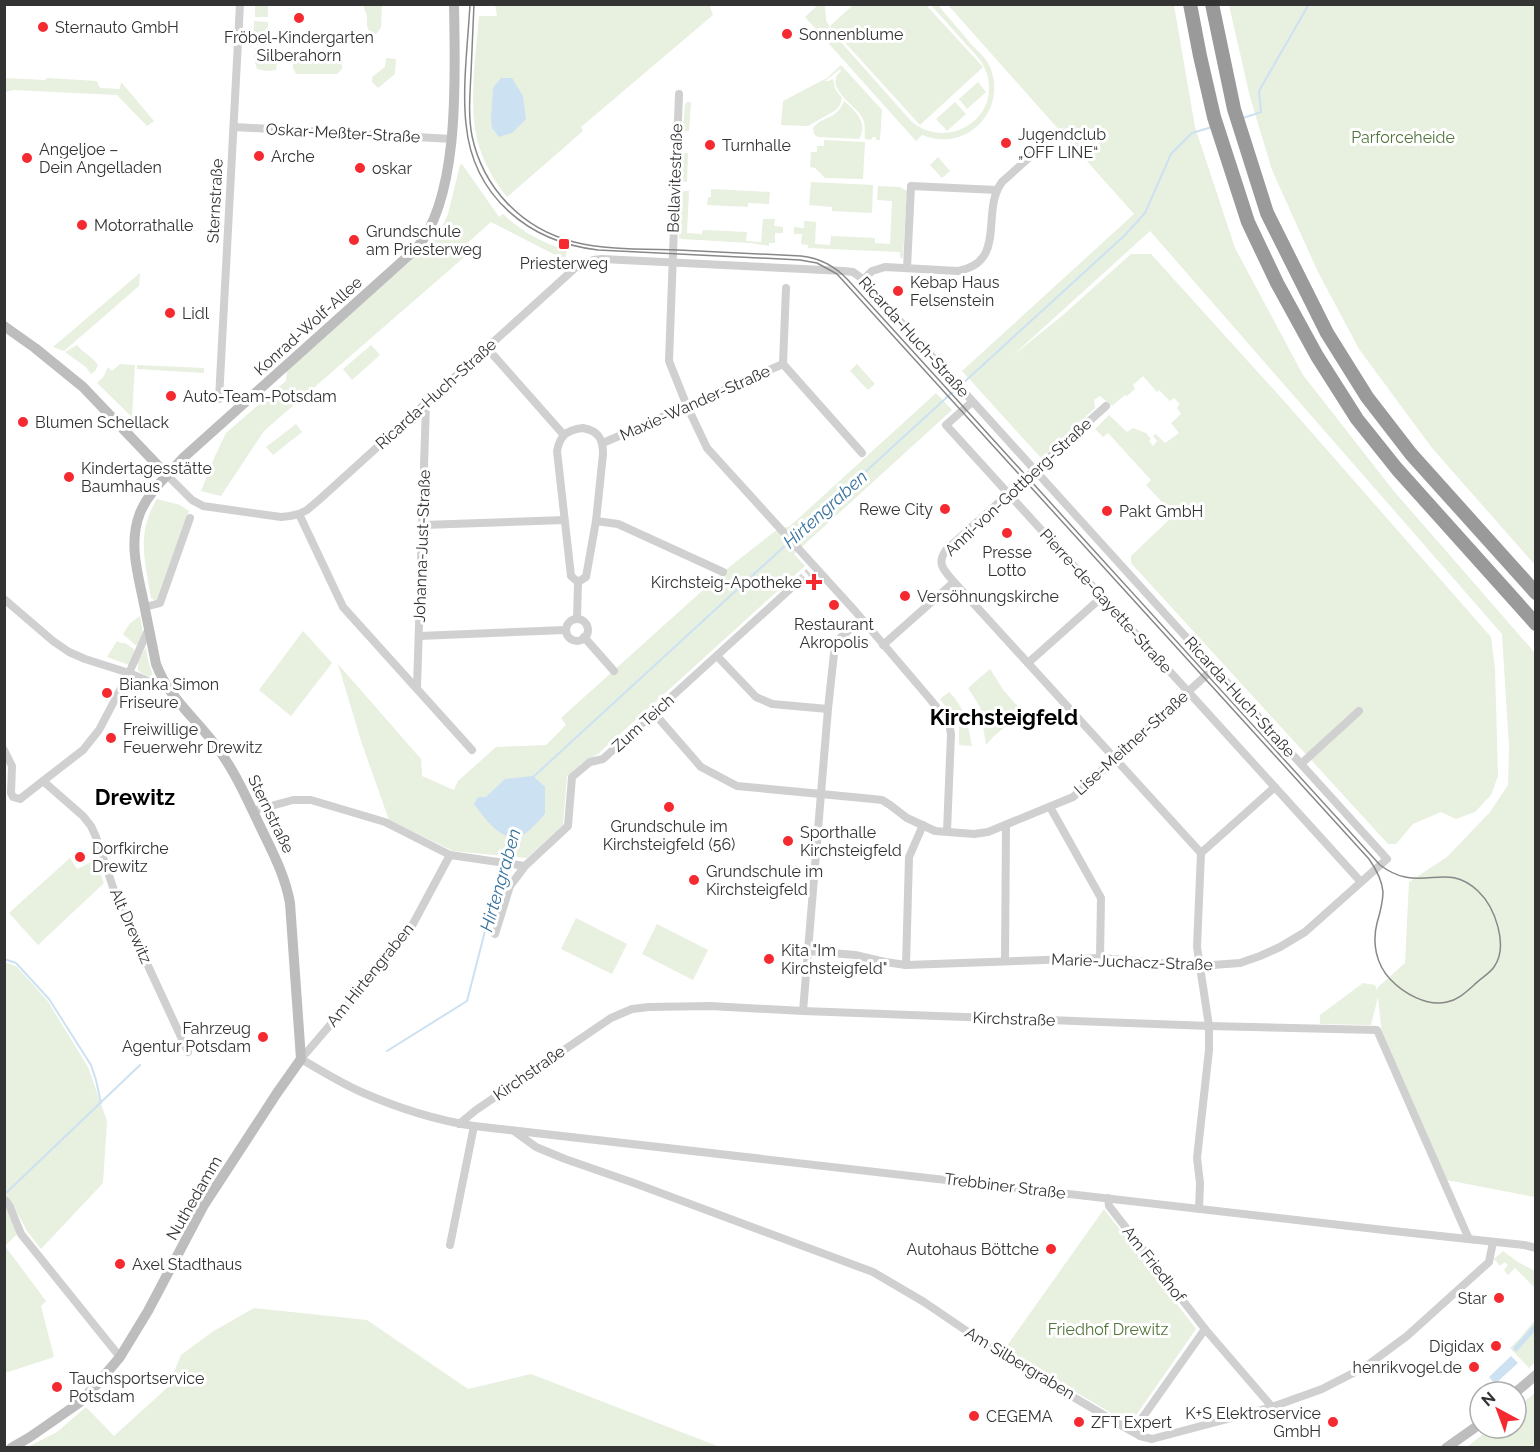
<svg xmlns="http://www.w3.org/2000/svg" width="1540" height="1452" viewBox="0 0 1540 1452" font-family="Raleway,sans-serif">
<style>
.green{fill:#e8f0e0}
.water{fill:#cce1f1}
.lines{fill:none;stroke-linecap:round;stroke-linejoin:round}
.stream{stroke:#cce1f1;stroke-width:2}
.street-tunnel{stroke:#d6d6d6;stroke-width:8;stroke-dasharray:8 4;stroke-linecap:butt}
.street{stroke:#d0d0d0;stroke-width:8}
.secondary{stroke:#bdbdbd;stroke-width:10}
.highway{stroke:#9a9a9a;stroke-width:14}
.tram{stroke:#888;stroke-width:1.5}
.poi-dot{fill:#f52930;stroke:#fff;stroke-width:2}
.labels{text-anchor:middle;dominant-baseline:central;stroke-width:6;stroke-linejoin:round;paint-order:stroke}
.poi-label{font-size:16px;fill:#333;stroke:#fff;text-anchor:start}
.street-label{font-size:16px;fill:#333;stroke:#fff}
.park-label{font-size:16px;fill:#53743b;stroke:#fff}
.water-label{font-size:18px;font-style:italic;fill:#37729e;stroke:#fff}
.district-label{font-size:22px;font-weight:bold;fill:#000;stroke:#fff}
</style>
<rect width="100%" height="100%" fill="#fff"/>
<g class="green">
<path d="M495 4H709L713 15 581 127 583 131 507 197C494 181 484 163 478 143 468 106 476 55 479 16H497Z"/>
<rect x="255" y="5" width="13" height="12"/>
<path d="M363 5H382L381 28 376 34 370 33 367 26V16Z"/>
<path d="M818 5H825L826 20 832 32 911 121C947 152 1003 118 986 71 982 60 972 51 964 42 953 30 942 17 931 5H938C949 18 960 31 971 44 977 50 985 57 989 65 1000 87 993 114 975 128 959 141 940 142 922 135L916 141 805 17Z"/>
<path d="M853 5H926L983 67 920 125 830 26Z"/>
<path d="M948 5H1174L1195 127 1235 248 1303 375 1393 490 1535 653V1197L1446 1180 1382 1036 1378 997 1371 1025 1320 1024V1015L1363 983 1375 985 1377 991V988L1405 963 1409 882 1447 857 1490 812 1508 785 1509 747 1502 634 1150 231 1011 357 1063 315 1131 254H1151L1285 402 1491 637 1495 668 1498 776 1491 795 1475 812 1456 819 1441 812 1413 824 1396 844H1388L1131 563V556L1174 515 1146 485 1151 480 1108 433 1103 437 1095 429 1109 415 1127 432 1133 428 1146 433 1151 439 1149 441 1153 446 1157 441 1153 436 1156 434 1165 443 1179 433 1171 423 1181 414 1177 408 1180 404 1174 398 1170 401 1159 390 1157 392 1143 376 1133 385 1135 389 1127 396 1125 395 1112 406 1100 396 1094 400 1095 408 1041 458 962 371 1134 214Z"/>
<path d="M1229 5H1535V565L1432 448 1359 349 1318 272 1272 170 1250 97Z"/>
<path d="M254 21 268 22V45H253Z"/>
<path d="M261 46 265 48 269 56 277 62 276 70 266 71 257 69 254 59 255 48Z"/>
<path d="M386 58 396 59 395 74 378 88 372 82V77L385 67Z"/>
<path d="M296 59 336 60 342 65V69L337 74H296L293 68V62Z"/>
<path d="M841 65 882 110 880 140H876V137H872L871 140 865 139C864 133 866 126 863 119 857 105 822 88 841 71L840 69 825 81H828L833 79 835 89 842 98 840 105 836 110 808 126 781 125 783 101 827 78Z"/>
<path d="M4 78 45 80 47 78 97 81 100 88 120 89 121 82 154 121 147 126 117 95 14 90 5 92Z"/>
<path d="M978 82 986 92 967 109 959 99Z"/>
<path d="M844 101C855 110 869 124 859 139L818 137 814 134 813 128C823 115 836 121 844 101Z"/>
<path d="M688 102H691L689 131H683L685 104Z"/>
<path d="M955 102 966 114 947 131 936 119Z"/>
<path d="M824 140 865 142 863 179 825 178 815 168 810 167 811 152H817V146H824Z"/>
<path d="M682 153H688L687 182H681Z"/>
<path d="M938 157 950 171 942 178 930 165Z"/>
<path d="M462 164 499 217 503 214C522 232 542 243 567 250L565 260 491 222 464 246 469 253 264 431 221 496 201 491 215 456 226 433 286 381 287 369 430 244 444 223 448 214 460 165Z"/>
<path d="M811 182 873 185 872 213 832 211V207L809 205Z"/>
<path d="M878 186 900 187 907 191 903 258H900V252L808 248V245L801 244 802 234H794V227L804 228V221L816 222 815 244 830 245 831 236 875 238V243L890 244 892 201 877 200Z"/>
<path d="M711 189 770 192 769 204 748 203V207L707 205 708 197H711Z"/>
<path d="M683 191H689L687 233 702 234 703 230 747 232 746 241 761 242 763 219H775L774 226 783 227V233H775V243H769V246L751 243 681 239 679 238 681 192Z"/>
<path d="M140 273 139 286 64 351 53 347Z"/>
<path d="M77 345C83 353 93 357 98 365L95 371 91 374 86 367 65 352Z"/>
<path d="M371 345 380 355 352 380 343 369Z"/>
<path d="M120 364 135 365 132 417 97 383 104 376 108 367 112 371Z"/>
<path d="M857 364 875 384 868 390 850 371Z"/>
<path d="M137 365 204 368V373L137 369Z"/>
<path d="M936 393 952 410 794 554 805 566 598 754 582 763 567 776 563 825 527 858 453 851 389 820 362 744 338 664 421 759 422 776 454 790 458 781 496 747 546 745 566 725 561 718 723 572 779 528 789 527Z"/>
<path d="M296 424 302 432 273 455 266 447Z"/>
<path d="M157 499 180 505 189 511 158 600H154L151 598C145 561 136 533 157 499Z"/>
<path d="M140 616 143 633 138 645H135L123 634 130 623Z"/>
<path d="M303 631 332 663 291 716 259 690Z"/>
<path d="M117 641 121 643H125L134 649 135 652 129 665 107 657Z"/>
<path d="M146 647 148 660 154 679 141 673 138 670V661Z"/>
<path d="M990 669 1004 691 1023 712 994 736 986 745 980 707 968 688Z"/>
<path d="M949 692C965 708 968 724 972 746L959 745V726L940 699Z"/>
<path d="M70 858 77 869 95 860 104 883 38 945 9 913Z"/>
<path d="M576 918 627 944 612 974 561 949Z"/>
<path d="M657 924 708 950 693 980 642 954Z"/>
<path d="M4 962 16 966 47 1000 88 1067 107 1121 103 1183 41 1249 27 1231 12 1203 5 1206 18 1233 5 1246 46 1301 41 1306 54 1357 5 1373Z"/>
<path d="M1104 1209 1196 1329 1130 1424 1004 1350Z"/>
<path d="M1503 1251 1518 1262 1535 1271V1288L1515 1268 1508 1275 1504 1270 1508 1265 1505 1262 1500 1266 1494 1259Z"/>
<path d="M254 1308 367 1320 468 1389 531 1374 720 1447H28L57 1432 86 1407 114 1436 168 1387 181 1355 212 1332Z"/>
<path d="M1535 1320V1362L1529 1368 1510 1348 1521 1337Z"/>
<path d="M1535 1393V1447H1467L1491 1428H1516V1408Z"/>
</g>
<g class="water">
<path d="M501 78H512L523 96 526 119 512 133 499 137 492 128 491 119 493 88Z"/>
<path d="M533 776 545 787V814C539 820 528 834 521 836 502 844 483 816 474 804L478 797H486L505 779Z"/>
<path d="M1535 1323V1331L1516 1352 1513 1348Z"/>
<path d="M1511 1356 1518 1363 1495 1384 1489 1377Z"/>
</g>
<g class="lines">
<g class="stream">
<path d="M1243 118 1261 112 1259 91 1309 4"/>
<path d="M961 385 1125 235 1145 213 1171 154 1192 133 1212 127"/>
<path d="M793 538 957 388"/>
<path d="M532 778 789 542"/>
<path d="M504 860 510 836"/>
<path d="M4 959 16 963 49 999 91 1065 96 1080 101 1103"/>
<path d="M387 1051 467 1001 502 865"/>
<path d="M7 1192 140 1065"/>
</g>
<path class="street-tunnel" d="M789 590 809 572"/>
<g class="street">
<path d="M679 94 669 361 687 406 707 448 855 611 930 699 949 723 951 734 947 831"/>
<path d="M234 127 452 139"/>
<path d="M907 268 911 186 997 190"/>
<path d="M863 280 872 271 885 267 958 271C1008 262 980 211 1002 182L1053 136"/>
<path d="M487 348 563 434"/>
<path d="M783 364 862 453"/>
<path d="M219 399 240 4"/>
<path d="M972 402 946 425 1361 882"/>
<path d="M583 428C598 431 603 438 603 454L596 521 586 577 578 582 571 576 557 451C560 435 567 430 583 428Z"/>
<path d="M603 443 783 364 786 288"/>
<path d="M167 475 192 500 203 506 281 517 290 516 299 514 307 510 320 499 574 269 583 263 593 260 602 259 844 271 853 272 860 277 1387 859 1305 932 1280 947 1260 956 1240 963 1199 966 1100 958 906 965 885 962 855 955 808 951"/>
<path d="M299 514 343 607 472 750"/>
<path d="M596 521 618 524 723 572"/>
<path d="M423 525 564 520"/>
<path d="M954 582 1201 853 1197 947 1209 1026V1050L1197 1158 1200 1183 1199 1209"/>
<path d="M4 599 53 641 69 652 85 659 129 673 169 690"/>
<path d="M145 607 160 603 190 518"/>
<path d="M577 619 578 582"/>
<circle cx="577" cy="630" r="11"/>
<path d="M419 636 566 630"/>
<path d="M584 637 614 671"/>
<path d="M883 645 954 582C944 570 936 564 946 550L1106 406"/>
<path d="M717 656 756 697 772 704 828 709"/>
<path d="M1028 663 1102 597"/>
<path d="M417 688 426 403"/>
<path d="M654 713 701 767 737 786 873 799 882 800 890 805 907 818 935 831 974 834 988 832 1073 797 1214 668"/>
<path d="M4 750 12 766 11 793 13 797 20 799 43 781 83 816 91 826 96 837 117 899 188 1052"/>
<path d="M1301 764 1359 711"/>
<path d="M43 781 83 750 99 730 129 673 149 628"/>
<path d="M1050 807 1101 898 1100 958"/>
<path d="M253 811 293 800H311L385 822 450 855 525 866 568 826 572 777 590 762 603 759 789 590"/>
<path d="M1201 853 1275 787"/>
<path d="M450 855 407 935 301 1059C320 1070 339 1082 359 1091 395 1107 435 1120 474 1126L1384 1230 1524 1245 1536 1248"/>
<path d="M495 934 510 886 525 866"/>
<path d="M1005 961 1006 825"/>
<path d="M906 965 909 857 923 825"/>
<path d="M803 1011 828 709 835 644 838 640 861 619"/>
<path d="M459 1124 476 1110 611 1018 632 1009 649 1007 710 1006 803 1011 1209 1026 1377 1030 1469 1239"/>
<path d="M514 1131 536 1147 565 1159 634 1183 873 1272 924 1302 1002 1355 1119 1424 1140 1436 1152 1439 1272 1407 1322 1389 1365 1367 1407 1336 1489 1262 1493 1242"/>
<path d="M1108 1198 1109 1206 1205 1329 1272 1407"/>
<path d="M6 1201 10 1207 21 1234 120 1357"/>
<path d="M450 1245 474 1126"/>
<path d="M1133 1431 1205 1329"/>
</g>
<g class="secondary">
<path d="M4 326 35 348 83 387 167 475"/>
<path d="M1516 1392 1536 1375"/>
<path d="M11 1448 30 1437 79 1403 98 1383 120 1357 148 1311 204 1205 277 1093 301 1059 290 903C285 875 272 851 260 826 246 797 233 767 213 742 192 715 168 696 156 664 152 644 148 624 144 604 138 574 128 543 140 513 149 491 168 475 183 458L416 249C461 197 455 72 454 4"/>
<path d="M1446 1448 1480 1424"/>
</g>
<g class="highway">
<path d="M1190 4 1200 56 1214 117 1248 222 1277 283 1317 356 1357 419 1397 469 1536 624"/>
<path d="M1212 4 1234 109 1267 213 1327 333 1367 397 1411 454 1536 593"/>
</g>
<path class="tram" d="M470 4C468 42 462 87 466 124 473 197 529 242 598 250L800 260 817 263 837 274 1369 859C1376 869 1382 879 1383 892 1383 903 1380 913 1377 923 1372 943 1376 964 1390 979 1403 993 1427 1007 1447 1002 1458 1000 1466 992 1474 985 1480 979 1489 974 1494 967 1509 946 1495 907 1478 891 1451 866 1433 883 1405 877 1395 875 1388 871 1380 865L848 280C835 266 820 258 801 256 760 254 719 252 678 250 645 249 605 250 574 242 522 229 483 188 472 136 468 115 470 94 471 73 472 50 473 27 474 4"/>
</g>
<g class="poi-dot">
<circle cx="299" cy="18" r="6"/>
<circle cx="43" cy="27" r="6"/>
<circle cx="787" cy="34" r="6"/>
<circle cx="1006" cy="143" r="6"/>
<circle cx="710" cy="145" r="6"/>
<circle cx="259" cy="156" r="6"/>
<circle cx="27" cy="158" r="6"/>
<circle cx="360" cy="168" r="6"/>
<circle cx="82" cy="225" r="6"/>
<circle cx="354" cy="240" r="6"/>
<rect x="558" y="238" width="12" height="12" rx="3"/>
<circle cx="898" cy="291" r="6"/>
<circle cx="170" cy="313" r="6"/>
<circle cx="171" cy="396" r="6"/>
<circle cx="23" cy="422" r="6"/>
<circle cx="69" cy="477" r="6"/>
<circle cx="945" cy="509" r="6"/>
<circle cx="1107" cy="511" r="6"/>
<circle cx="1007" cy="533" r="6"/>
<path d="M811 573h6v6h6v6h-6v6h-6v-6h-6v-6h6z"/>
<circle cx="905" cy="596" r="6"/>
<circle cx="834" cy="605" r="6"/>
<circle cx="107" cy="693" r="6"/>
<circle cx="111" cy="738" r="6"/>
<circle cx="669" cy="807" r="6"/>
<circle cx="788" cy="841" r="6"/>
<circle cx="80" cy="857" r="6"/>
<circle cx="694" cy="880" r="6"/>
<circle cx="769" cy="959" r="6"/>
<circle cx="263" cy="1037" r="6"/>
<circle cx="1051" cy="1249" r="6"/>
<circle cx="120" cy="1264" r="6"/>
<circle cx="1499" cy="1298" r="6"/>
<circle cx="1496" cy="1346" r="6"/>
<circle cx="1474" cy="1367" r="6"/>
<circle cx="57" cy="1387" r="6"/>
<circle cx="974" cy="1416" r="6"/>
<circle cx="1079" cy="1422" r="6"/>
<circle cx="1333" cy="1422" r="6"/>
</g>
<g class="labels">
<g class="poi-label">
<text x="55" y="27">Sternauto GmbH</text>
<text x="799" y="34">Sonnenblume</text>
<text x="299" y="37" text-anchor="middle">Fröbel-Kindergarten<tspan x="299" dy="18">Silberahorn</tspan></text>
<text x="1018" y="134">Jugendclub<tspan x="1018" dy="18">„OFF LINE“</tspan></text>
<text x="722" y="145">Turnhalle</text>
<text x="39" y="149">Angeljoe –<tspan x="39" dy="18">Dein Angelladen</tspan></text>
<text x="271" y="156">Arche</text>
<text x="372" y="168">oskar</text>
<text x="94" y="225">Motorrathalle</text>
<text x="366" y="231">Grundschule<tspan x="366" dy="18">am Priesterweg</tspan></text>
<text x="564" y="263" text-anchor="middle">Priesterweg</text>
<text x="910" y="282">Kebap Haus<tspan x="910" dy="18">Felsenstein</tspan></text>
<text x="182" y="313">Lidl</text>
<text x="183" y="396">Auto-Team-Potsdam</text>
<text x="35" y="422">Blumen Schellack</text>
<text x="81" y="468">Kindertagesstätte<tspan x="81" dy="18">Baumhaus</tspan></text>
<text x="933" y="509" text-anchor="end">Rewe City</text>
<text x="1119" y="511">Pakt GmbH</text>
<text x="1007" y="552" text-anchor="middle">Presse<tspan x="1007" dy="18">Lotto</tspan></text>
<text x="802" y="582" text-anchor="end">Kirchsteig-Apotheke</text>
<text x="917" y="596">Versöhnungskirche</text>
<text x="834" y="624" text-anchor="middle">Restaurant<tspan x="834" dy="18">Akropolis</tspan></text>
<text x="119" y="684">Bianka Simon<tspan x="119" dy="18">Friseure</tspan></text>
<text x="123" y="729">Freiwillige<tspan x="123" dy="18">Feuerwehr Drewitz</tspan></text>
<text x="669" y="826" text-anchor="middle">Grundschule im<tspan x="669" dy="18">Kirchsteigfeld (56)</tspan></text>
<text x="800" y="832">Sporthalle<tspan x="800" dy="18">Kirchsteigfeld</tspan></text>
<text x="92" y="848">Dorfkirche<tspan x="92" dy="18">Drewitz</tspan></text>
<text x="706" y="871">Grundschule im<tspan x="706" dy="18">Kirchsteigfeld</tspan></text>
<text x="781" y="950">Kita "Im<tspan x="781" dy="18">Kirchsteigfeld"</tspan></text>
<text x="251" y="1028" text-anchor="end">Fahrzeug<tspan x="251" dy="18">Agentur Potsdam</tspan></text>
<text x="1039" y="1249" text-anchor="end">Autohaus Böttche</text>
<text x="132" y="1264">Axel Stadthaus</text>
<text x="1487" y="1298" text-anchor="end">Star</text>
<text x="1484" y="1346" text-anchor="end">Digidax</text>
<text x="1462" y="1367" text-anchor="end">henrikvogel.de</text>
<text x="69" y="1378">Tauchsportservice<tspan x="69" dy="18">Potsdam</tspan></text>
<text x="1321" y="1413" text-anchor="end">K+S Elektroservice<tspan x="1321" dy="18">GmbH</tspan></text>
<text x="986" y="1416">CEGEMA</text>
<text x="1091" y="1422">ZFT Expert</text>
</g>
<g class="street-label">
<text transform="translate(343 133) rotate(3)">Oskar-Meßter-Straße</text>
<text transform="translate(675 178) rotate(-88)">Bellavitestraße</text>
<text transform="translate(215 201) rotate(-87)">Sternstraße</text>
<text transform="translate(308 326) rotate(-42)">Konrad-Wolf-Allee</text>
<text transform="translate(914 337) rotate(48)">Ricarda-Huch-Straße</text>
<text transform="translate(436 394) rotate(-42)">Ricarda-Huch-Straße</text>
<text transform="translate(695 403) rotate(-24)">Maxie-Wander-Straße</text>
<text transform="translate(1018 487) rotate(-43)">Anni-von-Gottberg-Straße</text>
<text transform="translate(422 546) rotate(-88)">Johanna-Just-Straße</text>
<text transform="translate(1106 601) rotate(48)">Pierre-de-Gayette-Straße</text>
<text transform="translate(1240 697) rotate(48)">Ricarda-Huch-Straße</text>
<text transform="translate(643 723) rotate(-42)">Zum Teich</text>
<text transform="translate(1131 743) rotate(-42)">Lise-Meitner-Straße</text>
<text transform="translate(271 814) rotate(64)">Sternstraße</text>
<text transform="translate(131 926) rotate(66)">Alt Drewitz</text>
<text transform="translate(1132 962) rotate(2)">Marie-Juchacz-Straße</text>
<text transform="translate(370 975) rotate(-51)">Am Hirtengraben</text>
<text transform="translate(1014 1019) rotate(2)">Kirchstraße</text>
<text transform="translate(529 1073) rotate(-35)">Kirchstraße</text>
<text transform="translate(1005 1186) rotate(7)">Trebbiner Straße</text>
<text transform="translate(194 1198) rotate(-60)">Nuthedamm</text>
<text transform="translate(1154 1264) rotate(52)">Am Friedhof</text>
<text transform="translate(1020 1363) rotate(31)">Am Silbergraben</text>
</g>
<g class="park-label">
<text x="1403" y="137">Parforceheide</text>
<text x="1108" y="1329">Friedhof Drewitz</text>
</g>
<g class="water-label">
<text transform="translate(825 509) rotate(-42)">Hirtengraben</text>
<text transform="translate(500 880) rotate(-74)">Hirtengraben</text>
</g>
<g class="district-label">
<text x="1004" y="717">Kirchsteigfeld</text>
<text x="135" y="797">Drewitz</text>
</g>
</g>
<rect width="1540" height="1452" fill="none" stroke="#333333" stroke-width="12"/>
<g transform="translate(1498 1410) rotate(319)"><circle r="28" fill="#ffffff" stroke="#adadad" stroke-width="1.5"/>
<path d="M0-4.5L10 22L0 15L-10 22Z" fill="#f52930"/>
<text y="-9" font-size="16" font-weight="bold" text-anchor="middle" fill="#333333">N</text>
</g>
</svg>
